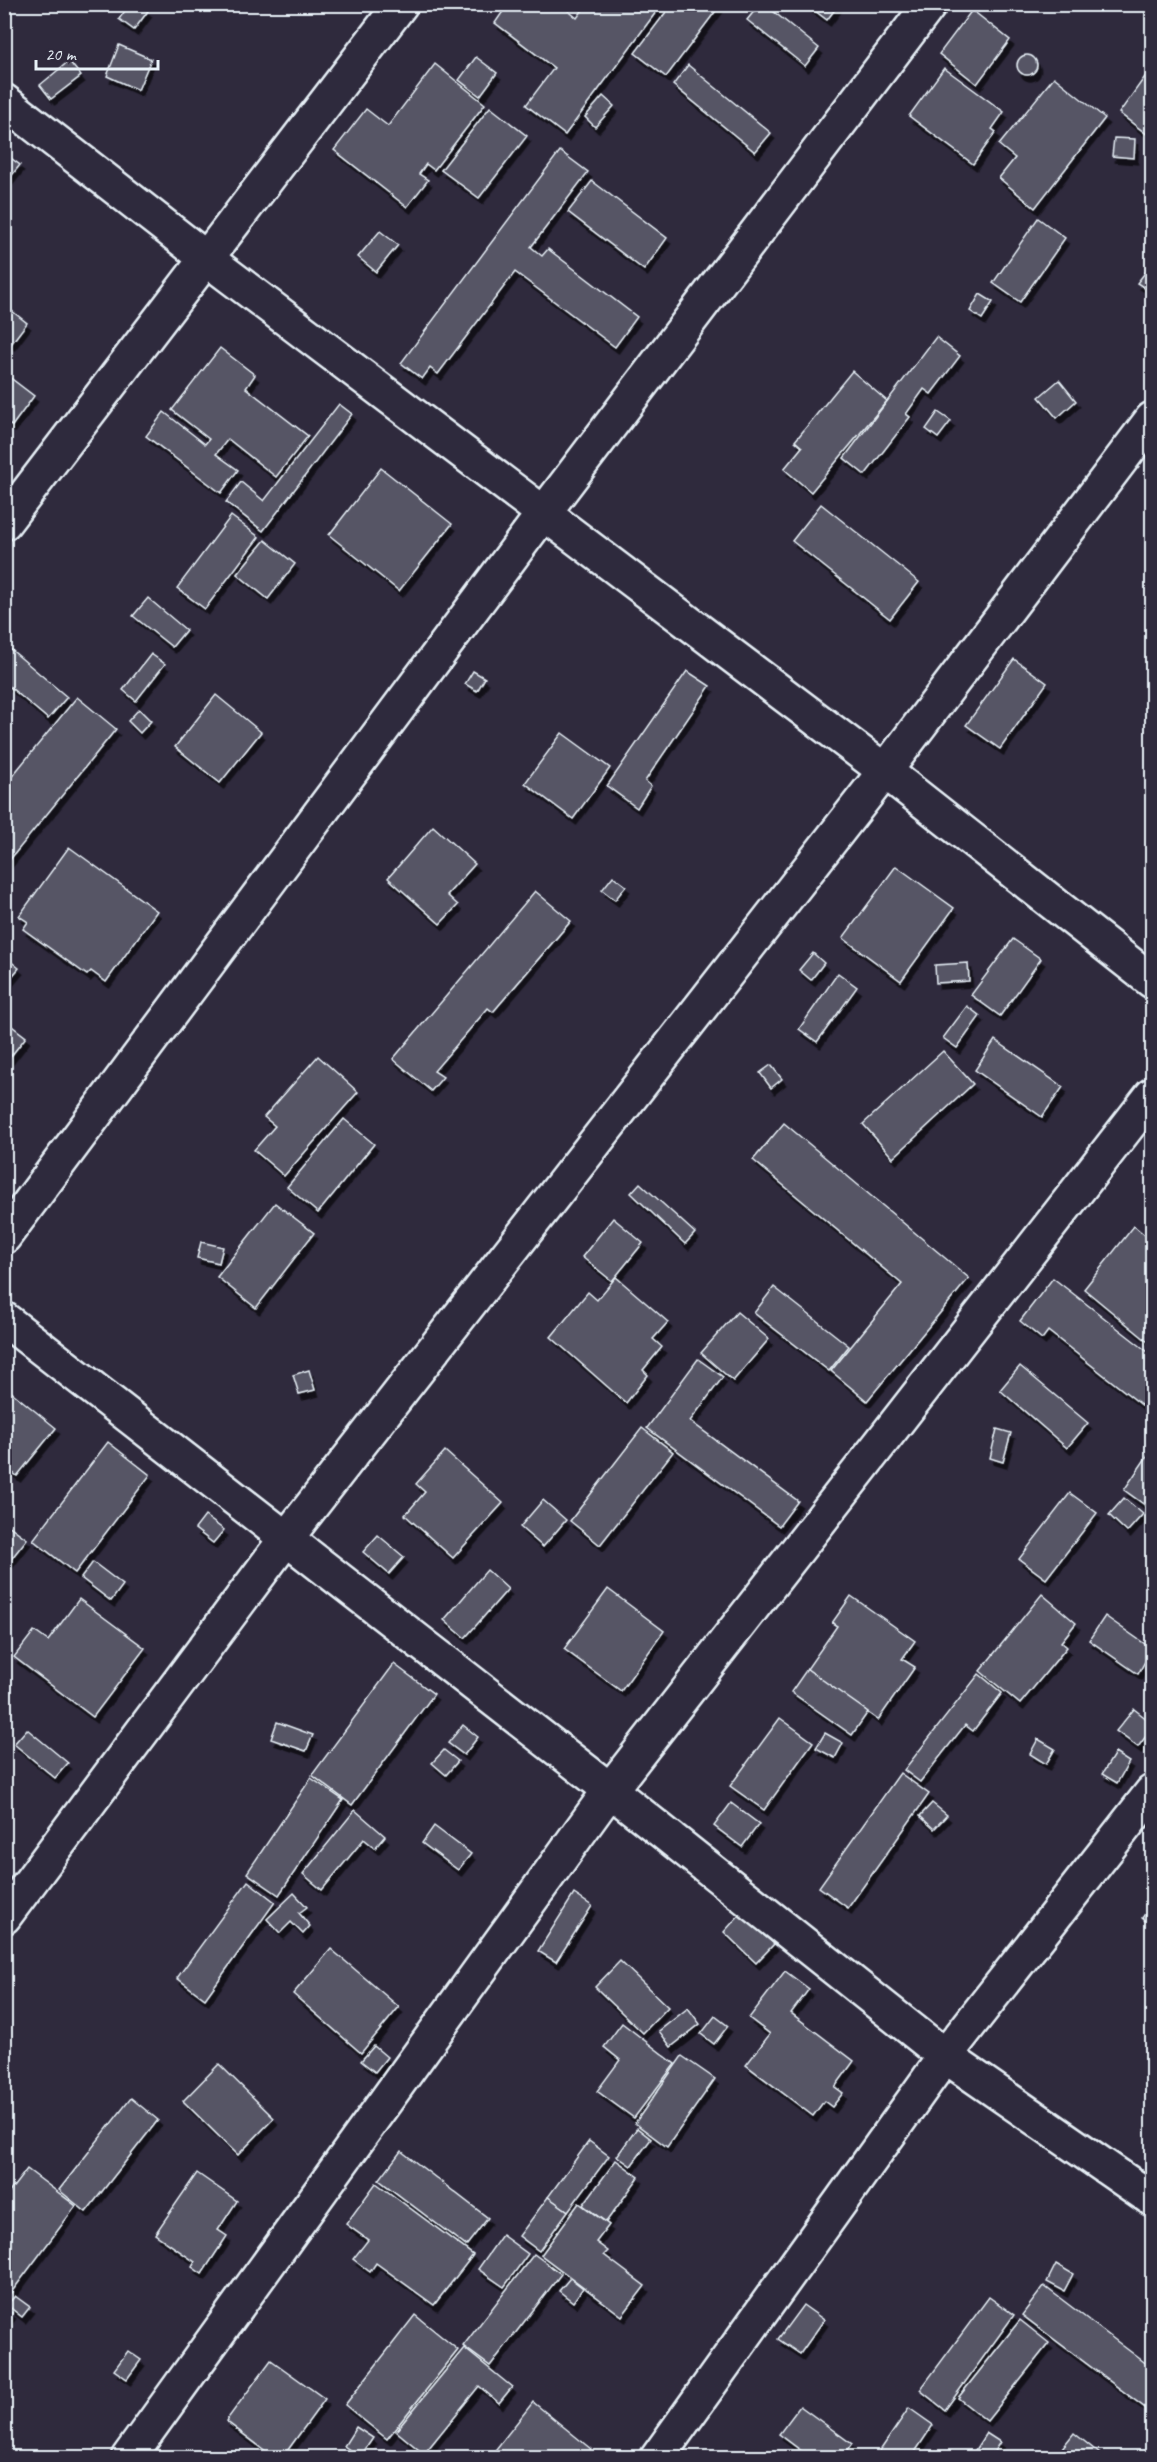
<svg xmlns="http://www.w3.org/2000/svg" width="1157" height="2462" viewBox="0 0 1157 2462" font-family="Caveat,sans-serif">
<style>
.building{fill:#575565;stroke:#e8f1f8;stroke-width:1.5;filter:url(#shadow)}
.lines{fill:none;stroke-linecap:round;stroke-linejoin:round}
.minor-casing{stroke:#e8f1f8;stroke-width:38}
.minor{stroke:#2f2a3d;stroke-width:33}
</style>
<defs>
<filter id="shadow"><feDropShadow dx="3.5" dy="6" stdDeviation="0" flood-color="#0009"/></filter>
</defs>
<rect width="100%" height="100%" fill="#2f2a3d"/>
<filter id="ink" filterUnits="userSpaceOnUse"><feTurbulence type="fractalNoise" baseFrequency=".0167" numOctaves="2"/><feDisplacementMap in="SourceGraphic" scale="12" xChannelSelector="R" yChannelSelector="G"/><feConvolveMatrix kernelMatrix="1 2 1 2 8 2 1 2 1" color-interpolation-filters="sRGB"/></filter>
<g filter="url(#ink)">
<g class="building">
<path d="M130 4H140L148 11 134 30 119 19Z"/>
<path d="M508 4H560L577 18 587 4H662L565 135 526 105 554 68 495 23Z"/>
<path d="M672 4H721L666 77 635 53Z"/>
<path d="M760 4H764L819 48 805 66 747 20Z"/>
<path d="M806 4H839L827 20Z"/>
<path d="M972 10 1010 40 977 84 939 54Z"/>
<path d="M119 45 151 59 138 90 107 76Z"/>
<circle cx="1027" cy="65" r="10"/>
<path d="M476 57 497 73 480 96 459 80Z"/>
<path d="M69 61 81 76 51 99 40 85Z"/>
<path d="M435 64 485 104 434 170 426 164 419 174 428 180 407 207 334 150 366 109 388 126Z"/>
<path d="M688 65 771 133 755 152 673 85Z"/>
<path d="M1152 67V138L1119 113Z"/>
<path d="M944 68 1004 112 992 129 996 132 973 164 909 116Z"/>
<path d="M1054 77 1105 118 1035 208 999 178 1015 158 999 145Z"/>
<path d="M603 96 614 106 595 127 585 117Z"/>
<path d="M490 107 527 136 479 198 441 170Z"/>
<path d="M1114 138 1135 139 1134 158 1112 156Z"/>
<path d="M560 151 588 172 531 247 542 256 548 249 637 317 615 347 515 272 438 374 430 368 422 379 401 363Z"/>
<path d="M4 153 20 165 4 185Z"/>
<path d="M592 181 667 238 644 270 568 212Z"/>
<path d="M1038 218 1065 238 1020 302 993 283Z"/>
<path d="M380 231 398 245 376 272 358 257Z"/>
<path d="M1151 265 1152 267 1151 292 1137 283Z"/>
<path d="M980 294 993 302 982 319 970 311Z"/>
<path d="M12 311 27 323 11 344 4 339V321Z"/>
<path d="M936 337 960 356 931 394 924 389 906 414 910 417 865 475 844 458Z"/>
<path d="M220 348 255 375 246 388 308 436 276 477 228 439 216 454 238 470 221 493 146 436 164 412 205 444 209 439 172 410Z"/>
<path d="M852 371 887 401 811 492 784 469 802 447 795 441Z"/>
<path d="M4 373 34 396 12 426 4 422Z"/>
<path d="M1059 380 1076 401 1057 418 1039 397Z"/>
<path d="M339 404 352 414 263 531 226 502 241 482 264 501Z"/>
<path d="M938 412 951 421 938 438 926 429Z"/>
<path d="M381 468 452 524 399 591 329 535Z"/>
<path d="M821 504 919 582 890 619 792 541Z"/>
<path d="M231 516 259 537 205 609 177 588Z"/>
<path d="M265 540 295 564 268 599 237 574Z"/>
<path d="M148 598 186 630 172 647 133 616Z"/>
<path d="M8 647 67 697 48 719 4 682V652Z"/>
<path d="M151 654 165 664 136 701 123 690Z"/>
<path d="M1014 659 1047 683 1000 749 966 725Z"/>
<path d="M473 671 485 678 477 691 465 684Z"/>
<path d="M687 671 710 686 645 781 651 786 637 808 607 786Z"/>
<path d="M216 695 261 732 220 783 175 747Z"/>
<path d="M77 697 116 729 4 867V786Z"/>
<path d="M139 709 151 721 140 733 128 721Z"/>
<path d="M562 733 610 768 573 819 525 783Z"/>
<path d="M433 826 475 864 447 895 458 905 440 924 388 878Z"/>
<path d="M69 847 157 911 106 982 91 971 87 975 23 929 28 922 19 916Z"/>
<path d="M896 866 954 908 901 981 843 938Z"/>
<path d="M613 876 626 886 615 900 602 890Z"/>
<path d="M535 891 571 921 493 1012 488 1008 434 1071 443 1077 431 1091 393 1059Z"/>
<path d="M1013 939 1041 959 1000 1016 971 995Z"/>
<path d="M813 953 824 963 811 980 799 970Z"/>
<path d="M4 956 19 968 4 986Z"/>
<path d="M968 963 969 981 936 983 935 965Z"/>
<path d="M838 973 857 987 817 1042 799 1029Z"/>
<path d="M967 1006 980 1016 957 1048 943 1038Z"/>
<path d="M4 1020 26 1037 4 1065Z"/>
<path d="M995 1040 1063 1087 1042 1117 975 1070Z"/>
<path d="M943 1051 973 1084 893 1158 863 1124Z"/>
<path d="M318 1056 358 1092 284 1176 254 1150 275 1126 264 1117Z"/>
<path d="M771 1065 782 1079 771 1088 760 1073Z"/>
<path d="M344 1119 374 1144 318 1213 287 1187Z"/>
<path d="M784 1123 969 1278 867 1401 831 1371 902 1284 753 1160Z"/>
<path d="M640 1183 695 1233 685 1244 631 1193Z"/>
<path d="M275 1203 314 1233 256 1308 217 1277Z"/>
<path d="M613 1218 643 1243 612 1281 582 1257Z"/>
<path d="M1134 1226 1152 1241V1345L1084 1289Z"/>
<path d="M201 1242 223 1247 219 1263 197 1258Z"/>
<path d="M616 1277 668 1322 653 1339 662 1347 643 1370 648 1375 626 1403 551 1337 588 1292 597 1300Z"/>
<path d="M1053 1278 1152 1355V1413L1048 1331 1042 1339 1020 1321Z"/>
<path d="M774 1287 849 1346 829 1371 754 1313Z"/>
<path d="M737 1312 769 1339 733 1381 701 1353Z"/>
<path d="M698 1359 723 1377 690 1421 798 1501 779 1526 647 1428Z"/>
<path d="M1020 1366 1088 1423 1067 1448 1000 1390Z"/>
<path d="M309 1370 315 1390 299 1394 293 1375Z"/>
<path d="M4 1386 56 1428 17 1476 4 1466Z"/>
<path d="M642 1428 673 1452 600 1545 570 1521Z"/>
<path d="M997 1429 1011 1433 1003 1462 990 1458Z"/>
<path d="M108 1442 150 1475 75 1573 33 1540Z"/>
<path d="M1152 1449V1510L1124 1490Z"/>
<path d="M445 1451 503 1503 453 1558 405 1515 425 1492 416 1484Z"/>
<path d="M1070 1493 1097 1513 1046 1579 1019 1559Z"/>
<path d="M1124 1498 1143 1514 1127 1532 1109 1515Z"/>
<path d="M543 1500 566 1520 543 1547 520 1527Z"/>
<path d="M205 1516 224 1530 213 1543 195 1529Z"/>
<path d="M4 1522 27 1539 4 1568Z"/>
<path d="M378 1535 404 1557 389 1574 363 1552Z"/>
<path d="M93 1562 123 1585 111 1601 81 1578Z"/>
<path d="M487 1570 508 1589 465 1638 444 1620Z"/>
<path d="M608 1589 664 1631 621 1691 564 1649Z"/>
<path d="M1042 1594 1076 1623 1061 1642 1067 1647 1020 1704 980 1671Z"/>
<path d="M851 1596 915 1641 902 1659 915 1667 878 1720 807 1669 837 1626 832 1623Z"/>
<path d="M79 1599 145 1648 93 1717 14 1657 34 1631 48 1641Z"/>
<path d="M1105 1616 1152 1649 1138 1674 1089 1640Z"/>
<path d="M394 1664 434 1694 352 1805 312 1775Z"/>
<path d="M807 1669 868 1712 852 1735 791 1692Z"/>
<path d="M979 1674 1002 1693 973 1731 965 1725 920 1782 904 1770Z"/>
<path d="M1134 1709 1152 1723V1728L1138 1747 1116 1731Z"/>
<path d="M780 1718 813 1742 764 1810 730 1786Z"/>
<path d="M277 1722 313 1735 306 1751 271 1739Z"/>
<path d="M463 1725 478 1737 464 1755 448 1743Z"/>
<path d="M27 1729 68 1763 55 1778 14 1744Z"/>
<path d="M825 1733 843 1743 835 1758 816 1748Z"/>
<path d="M1038 1739 1055 1749 1046 1764 1030 1754Z"/>
<path d="M444 1750 458 1761 446 1775 432 1763Z"/>
<path d="M1115 1753 1129 1762 1117 1783 1102 1774Z"/>
<path d="M900 1773 929 1794 848 1908 819 1887Z"/>
<path d="M311 1778 343 1800 279 1895 247 1873Z"/>
<path d="M731 1803 759 1824 742 1847 714 1826Z"/>
<path d="M932 1803 947 1815 934 1829 920 1816Z"/>
<path d="M355 1810 385 1836 375 1848 364 1839 322 1890 303 1874Z"/>
<path d="M434 1826 471 1854 458 1870 422 1843Z"/>
<path d="M248 1881 275 1902 205 1999 177 1978Z"/>
<path d="M294 1893 307 1907 299 1913 310 1926 303 1934 291 1922 280 1933 267 1919Z"/>
<path d="M574 1894 592 1906 556 1962 538 1951Z"/>
<path d="M1152 1905V1927L1142 1918Z"/>
<path d="M741 1913 774 1944 756 1963 724 1932Z"/>
<path d="M331 1949 399 2007 361 2053 293 1994Z"/>
<path d="M620 1961 668 2007 643 2033 595 1987Z"/>
<path d="M785 1971 809 1989 791 2013 854 2061 835 2087 843 2093 832 2107 824 2101 813 2116 746 2065 770 2034 749 2018Z"/>
<path d="M688 2008 700 2024 671 2047 659 2031Z"/>
<path d="M715 2016 728 2026 714 2044 701 2034Z"/>
<path d="M622 2023 675 2064 634 2118 597 2091 620 2060 604 2047Z"/>
<path d="M374 2046 387 2057 375 2072 361 2061Z"/>
<path d="M682 2056 715 2079 667 2147 635 2123Z"/>
<path d="M219 2064 274 2118 238 2155 183 2101Z"/>
<path d="M131 2098 158 2120 86 2212 59 2190Z"/>
<path d="M637 2128 651 2139 631 2166 617 2156Z"/>
<path d="M589 2141 609 2156 568 2211 548 2197Z"/>
<path d="M401 2151 488 2218 466 2246 379 2180Z"/>
<path d="M616 2160 639 2177 606 2222 583 2205Z"/>
<path d="M27 2169 76 2206 4 2302V2199Z"/>
<path d="M197 2173 237 2201 218 2230 227 2236 202 2274 192 2267 195 2262 155 2234Z"/>
<path d="M376 2183 473 2255 434 2305 376 2263 370 2272 353 2259 368 2240 346 2224Z"/>
<path d="M548 2197 568 2211 539 2251 519 2236Z"/>
<path d="M579 2203 609 2225 596 2242 608 2251 604 2255 645 2286 622 2316 541 2255Z"/>
<path d="M502 2235 528 2254 504 2287 478 2269Z"/>
<path d="M534 2254 561 2274 490 2366 463 2346Z"/>
<path d="M1056 2264 1073 2274 1064 2291 1047 2282Z"/>
<path d="M570 2278 583 2288 573 2302 559 2291Z"/>
<path d="M1044 2286 1152 2368V2413L1022 2315Z"/>
<path d="M15 2296 30 2307 22 2317 7 2305Z"/>
<path d="M989 2297 1014 2315 945 2410 920 2390Z"/>
<path d="M803 2305 824 2320 800 2354 778 2339Z"/>
<path d="M4 2307 12 2313 4 2324Z"/>
<path d="M415 2315 458 2350 387 2439 345 2405Z"/>
<path d="M1020 2320 1049 2343 987 2421 958 2398Z"/>
<path d="M464 2348 512 2387 499 2403 479 2386 424 2454 396 2431Z"/>
<path d="M128 2351 141 2360 127 2379 114 2370Z"/>
<path d="M271 2360 325 2399 282 2458H275L226 2421Z"/>
<path d="M533 2402 591 2449 584 2458H489Z"/>
<path d="M800 2406 852 2444 842 2458H811L779 2434Z"/>
<path d="M909 2408 933 2425 911 2458H875Z"/>
<path d="M356 2427 373 2438 360 2457 344 2446Z"/>
<path d="M986 2433 1000 2442 990 2458 975 2450Z"/>
<path d="M1074 2433 1105 2458H1054Z"/>
</g>
<g class="lines">
<defs>
<g id="minor">
<path d="M4 101 207 259 885 771 1152 981"/>
<path d="M4 523 401 4"/>
<path d="M4 1237 543 514 930 4"/>
<path d="M4 1319 610 1790 945 2056 1152 2199"/>
<path d="M4 1917 285 1540 885 771 1152 419"/>
<path d="M128 2458 610 1790 1152 1095"/>
<path d="M657 2458 945 2056 1152 1792"/>
</g>
</defs>
<use href="#minor" class="minor-casing"/>
<use href="#minor" class="minor"/>
</g>
</g>
<rect width="1157" height="2462" fill="none" stroke="#2f2a3d" stroke-width="24"/>
<rect x="12" y="12" width="1133" height="2438" fill="none" stroke="#e8f1f8" stroke-width="2" filter="url(#ink)"/>
<path d="M36 60v9h122v-9" fill="none" stroke="#e8f1f8" stroke-width="3"/>
<text x="45" y="60" font-size="18" fill="#e8f1f8" stroke="#2f2a3d" stroke-width="4.5" paint-order="stroke">20 m</text>
</svg>
